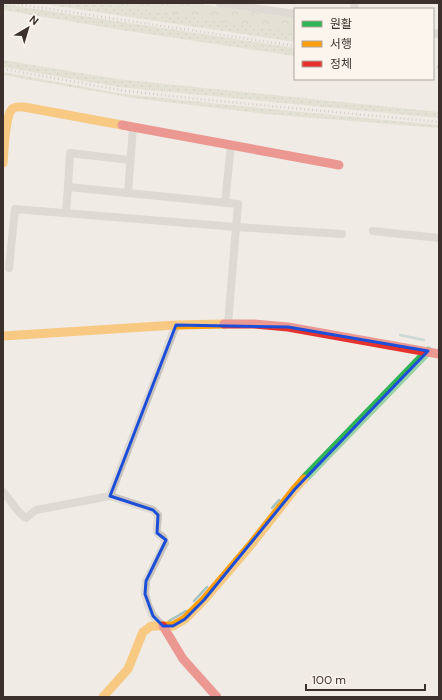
<svg xmlns="http://www.w3.org/2000/svg" width="442" height="700" viewBox="0 0 442 700" font-family="'DM Sans','Noto Sans KR',sans-serif">
<style>
.grass{fill:url(#grass-dots)}
.forest{fill:url(#forest-crowns)}
.lines{fill:none;stroke-linecap:round;stroke-linejoin:round}
.stream{stroke:#a1c2c1;stroke-width:2.5}
.street{stroke:#c9c3be;stroke-width:8}
.fast{stroke:#30b455;stroke-width:9}
.slow{stroke:#ff9f0a;stroke-width:9}
.jam{stroke:#e5322d;stroke-width:9}
.rail{stroke:#b1aca8;stroke-width:2.5;stroke-dasharray:1 3;stroke-linecap:butt}
.marked{fill:none;stroke:#1d4ed8;stroke-width:3;stroke-linejoin:round}
</style>
<defs>
<pattern id="grass-dots" width="8" height="8" patternUnits="userSpaceOnUse"><rect width="8" height="8" fill="#d1d6bf"/><path d="M2 2h.1M6 6h.1" fill="none" stroke="#b4b8a4" stroke-width="1.8" stroke-linecap="round"/></pattern>
<pattern id="forest-crowns" width="20" height="18" patternUnits="userSpaceOnUse"><rect width="20" height="18" fill="#d1d6bf"/><path d="M2 6a3 3 0 1 1 6 0M12 15a3 3 0 1 1 6 0" fill="none" stroke="#b4b8a4"/></pattern>
</defs>
<rect width="100%" height="100%" fill="#f0ebe5"/>
<g class="grass">
<path d="M37 3H99L284 30 295 32V42Z"/>
<path d="M3 4 295 48V56L122 30 3 10Z"/>
<path d="M3 60 117 79 439 112V118L138 89 119 87 3 67Z"/>
<path d="M3 72 123 94 271 109 439 125V128L266 114 133 98 3 75Z"/>
</g>
<path class="forest" d="M99 3H194L295 18V32Z"/>
<g class="lines">
<g class="stream">
<path d="M400 335 424 340"/>
<path d="M272 508 279 500"/>
<path d="M194 601 207 587"/>
<path d="M169 621 186 611"/>
</g>
<g class="street">
<path d="M220 3 295 14"/>
<path d="M354 9 355 3"/>
<path d="M433 33 439 34"/>
<path d="M68 187 70 153 130 160"/>
<path d="M128 193 133 128"/>
<path d="M225 203 231 145"/>
<path d="M66 213 68 187 238 204 228 324"/>
<path d="M373 231 439 238"/>
<path d="M9 268 15 209 236 227 342 234"/>
<path d="M3 492C12 501 15 511 26 518L36 510 110 496 153 510 158 515C158 522 156 526 157 533L163 537 165 543 146 581 145 594 148 605 153 616 163 626"/>
<path d="M110 496 176 325"/>
</g>
<path class="fast" d="M304 479 428 351"/>
<g class="slow">
<path d="M3 163C4 153 5 116 12 109 15 106 20 107 24 107L122 125"/>
<path d="M3 336 176 325 224 324"/>
<path d="M103 697 128 669 143 632 151 626H173L185 619 204 600 250 546 295 489 304 479"/>
</g>
<g class="jam">
<path d="M122 125 339 165"/>
<path d="M224 324H254L288 327 439 354"/>
<path d="M163 626 183 659 217 697"/>
</g>
<g class="rail">
<path d="M10 3 295 46"/>
<path d="M433 67H439"/>
<path d="M3 69 126 91 197 99 439 122"/>
</g>
</g>
<path d="M0 0H442V700H0ZM176 325 288 327 428 351 295 489 204 600 185 619 173 626H163L153 616 145 594 146 581 166 540 157 533 158 515 153 510 110 496Z" fill="#f0ebe5" fill-opacity=".55" fill-rule="evenodd"/>
<path class="marked" d="M176 325 288 327 428 351 295 489 204 600 185 619 173 626H163L153 616 145 594 146 581 166 540 157 533 158 515 153 510 110 496Z"/>
<rect width="442" height="700" fill="none" stroke="#3b302b" stroke-width="8"/>
<rect x="294" y="8" width="140" height="72" fill="#fbf5ee" stroke="#aea6a0"/>
<rect x="302" y="21" width="20" height="6" fill="#30b455" stroke="#aea6a0"/>
<text x="330" y="28" font-size="12" fill="#3b302b">원활</text>
<rect x="302" y="41" width="20" height="6" fill="#ff9f0a" stroke="#aea6a0"/>
<text x="330" y="48" font-size="12" fill="#3b302b">서행</text>
<rect x="302" y="61" width="20" height="6" fill="#e5322d" stroke="#aea6a0"/>
<text x="330" y="68" font-size="12" fill="#3b302b">정체</text>
<g transform="translate(28 28) rotate(38)" stroke="#fbf5ee" stroke-width="3" paint-order="stroke">
<path d="M0-3L7 15L0 10L-7 15Z" fill="#3b302b"/>
<text y="-6" font-size="11" font-weight="bold" text-anchor="middle" fill="#3b302b">N</text>
</g>
<path d="M306 684v6h119v-6" fill="none" stroke="#3b302b" stroke-width="2"/>
<text x="312" y="684" font-size="12" fill="#3b302b" stroke="#fbf5ee" stroke-width="3" paint-order="stroke">100 m</text>
</svg>
